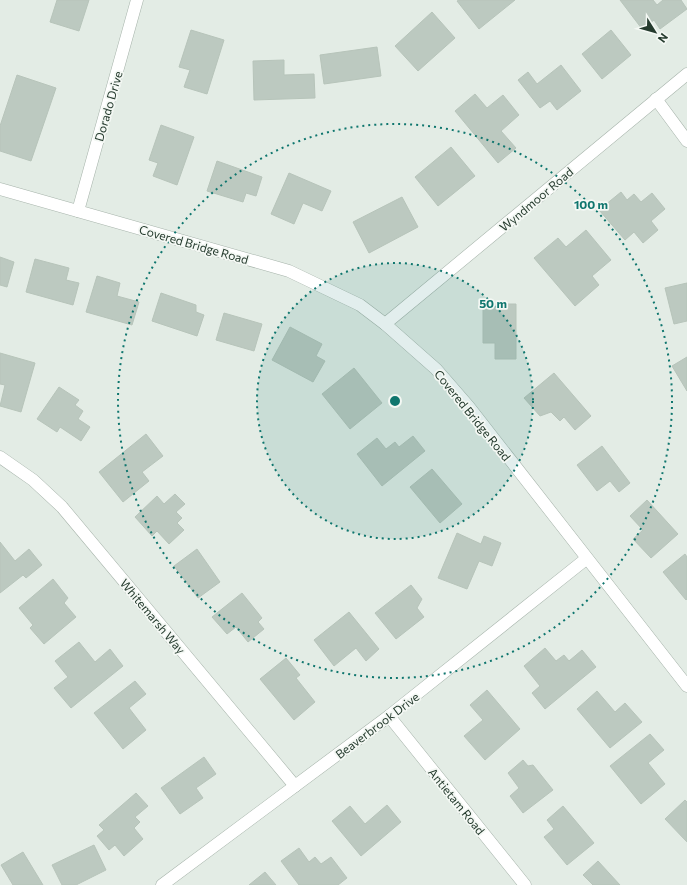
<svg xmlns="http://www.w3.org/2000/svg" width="687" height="885" viewBox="0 0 687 885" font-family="Commissioner,sans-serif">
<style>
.building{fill:#bcc9c0;stroke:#b7c4ba}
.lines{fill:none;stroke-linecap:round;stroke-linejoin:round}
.street-casing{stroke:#a6b3aa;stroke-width:13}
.street{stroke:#fff;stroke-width:12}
.ring{fill:none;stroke:#0f766e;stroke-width:2;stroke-dasharray:2 4}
.labels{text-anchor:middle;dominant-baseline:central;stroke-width:3.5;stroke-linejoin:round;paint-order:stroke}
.street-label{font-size:12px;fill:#253b2e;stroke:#f4f8f4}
.centre{fill:#0f766e;stroke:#f4f8f4;stroke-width:2}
.ring-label{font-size:12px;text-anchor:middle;font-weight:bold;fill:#0f766e;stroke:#f4f8f4;stroke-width:3.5;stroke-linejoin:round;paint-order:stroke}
</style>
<rect width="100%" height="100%" fill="#e3ece5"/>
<g class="building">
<path d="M57 0H89L79 31 50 22Z"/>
<path d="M459 0H515L479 29 457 1Z"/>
<path d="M620 0H653L657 5 663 0H681L687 9 660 29 654 20 642 29Z"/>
<path d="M432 12 455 38 418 71 395 46Z"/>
<path d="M191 30 224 40 207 94 184 87 190 70 179 67Z"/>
<path d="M611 30 631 55 602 79 582 54Z"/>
<path d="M377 47 381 76 324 84 320 55Z"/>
<path d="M284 60V75L314 74 315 98 254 100 253 61Z"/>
<path d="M561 65 581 91 557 110 550 101 540 108 518 80 528 72 537 84Z"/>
<path d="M17 75 56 88 31 161 0 151V126Z"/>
<path d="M475 94 487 108 503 95 519 115 501 131 516 148 498 163 455 111Z"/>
<path d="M161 125 194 137 177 185 153 176 158 163 149 160Z"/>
<path d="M451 147 475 176 438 206 415 177Z"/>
<path d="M217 161 262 177 256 196 246 193 243 202 207 191Z"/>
<path d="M289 173 331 191 322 211 303 203 294 224 271 214Z"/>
<path d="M621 192 627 200 634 194 641 202 652 193 665 209 651 221 658 230 643 243 634 232 625 240 599 210Z"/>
<path d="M402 197 418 227 369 253 353 222Z"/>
<path d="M586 230 611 260 592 276 599 285 575 306 534 258 558 238 566 247Z"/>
<path d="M0 257 14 262 7 287 0 285Z"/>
<path d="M35 259 69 268 66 280 79 283 73 305 26 292Z"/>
<path d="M97 276 120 283 117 296 139 302 132 325 86 312Z"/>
<path d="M687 283V321L674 324 665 288Z"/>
<path d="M161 293 196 305V312L204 315 197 336 152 321Z"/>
<path d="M483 304H516V359H495V343H483Z"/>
<path d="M224 313 262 324 254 351 216 340Z"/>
<path d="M290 327 322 344 316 356 325 361 313 382 272 360Z"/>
<path d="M0 353 35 363 21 412 0 406 5 385 0 384Z"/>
<path d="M687 357V391L672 366Z"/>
<path d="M354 368 382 403 350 429 322 394Z"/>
<path d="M554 373 591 416 575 430 564 417 560 421 551 412 540 416 524 398Z"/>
<path d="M59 387 79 400 75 405 83 411 78 419 90 427 81 441 60 427 57 432 37 419Z"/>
<path d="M146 434 163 456 142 472 149 481 123 502 99 472Z"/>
<path d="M413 436 425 451 382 486 357 454 377 438 386 449 395 442 399 447Z"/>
<path d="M602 446 630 483 619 492 610 481 597 491 577 465Z"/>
<path d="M432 469 462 504 440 523 410 487Z"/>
<path d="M175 494 185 504 176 512 182 518 177 523 184 530 169 544 157 531 152 536 135 517 157 496 164 504Z"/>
<path d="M647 500 678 534 651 558 633 539 643 530 630 516Z"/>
<path d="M457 533 481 544 484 536 501 543 492 566 479 561 467 589 438 578Z"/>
<path d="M0 542 15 561 29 549 42 565 26 578 23 575 0 593Z"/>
<path d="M197 549 220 582 198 598 174 566Z"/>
<path d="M685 554 687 557V599L686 600 663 572Z"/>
<path d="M53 579 68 598 64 603 76 617 44 644 30 628 33 625 19 608Z"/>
<path d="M411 585 422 599 417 608 424 617 396 639 375 613Z"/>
<path d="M242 593 262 618 258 622 264 629 248 642 236 627 227 634 212 617Z"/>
<path d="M349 612 379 649 366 661 356 648 334 666 314 640Z"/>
<path d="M79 642 95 662 110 649 123 666 71 708 54 688 68 677 55 661Z"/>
<path d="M545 648 556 661 564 655 569 661 582 650 596 667 545 709 532 693 540 686 524 666Z"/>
<path d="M286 658 300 675 296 678 315 702 294 720 260 679Z"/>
<path d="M135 681 146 694 129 708 146 730 123 749 94 713Z"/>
<path d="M487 690 520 729 485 760 464 736 483 720 470 705Z"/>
<path d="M597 691 615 712 625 703 642 722 610 748 577 709Z"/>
<path d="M650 734 664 750 648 763 665 784 641 804 610 766Z"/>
<path d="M204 757 216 774 196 788 203 798 180 814 161 788Z"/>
<path d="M523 760 528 766 533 765 553 790 523 813 510 796 519 788 508 773Z"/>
<path d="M136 793 148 806 135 817 140 822 134 828 143 839 124 856 115 845 109 850 97 836 104 830 99 825Z"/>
<path d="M685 800 687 802V842L665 819Z"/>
<path d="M387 805 401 822 361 856 332 821 350 806 365 824Z"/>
<path d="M563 806 594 843 567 865 544 837 554 829 547 820Z"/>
<path d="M94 845 106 870 76 885H62L52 865Z"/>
<path d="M299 848 309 862 315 857 321 864 331 857 347 878 338 885H299L281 861Z"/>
<path d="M23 852 43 885H13L1 865Z"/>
<path d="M598 861 620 885H593L583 875Z"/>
<path d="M265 872 276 885H249Z"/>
</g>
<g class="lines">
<defs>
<g id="street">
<path d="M656 99 687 141"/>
<path d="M0 189 289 271 360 305 385 324 436 369 469 407 687 686"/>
<path d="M78 211 137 0"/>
<path d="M385 324 687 74"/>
<path d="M0 457 33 480 62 507 295 786"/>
<path d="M389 716 525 885"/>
<path d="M162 885 389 716 586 559"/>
</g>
</defs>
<use href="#street" class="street-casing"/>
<use href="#street" class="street"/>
</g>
<circle cx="395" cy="401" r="138" fill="#0f766e" fill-opacity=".12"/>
<g class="ring">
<circle cx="395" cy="401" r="138"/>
<circle cx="395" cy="401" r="277"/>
</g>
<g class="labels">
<g class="street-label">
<text transform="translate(108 106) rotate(-74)">Dorado Drive</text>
<text transform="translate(536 199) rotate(-40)">Wyndmoor Road</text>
<text transform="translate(194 244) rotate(16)">Covered Bridge Road</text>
<text transform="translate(473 415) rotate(51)">Covered Bridge Road</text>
<text transform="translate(153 616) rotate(50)">Whitemarsh Way</text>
<text transform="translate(377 725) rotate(-37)">Beaverbrook Drive</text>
<text transform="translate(457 801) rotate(51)">Antietam Road</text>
</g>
</g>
<circle cx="395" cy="401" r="6" class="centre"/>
<g class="ring-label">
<text x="591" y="209">100 m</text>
<text x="493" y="308">50 m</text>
</g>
<g transform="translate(655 32) rotate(127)" stroke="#f4f8f4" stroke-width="3" paint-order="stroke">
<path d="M0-3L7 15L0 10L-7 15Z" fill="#253b2e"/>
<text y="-6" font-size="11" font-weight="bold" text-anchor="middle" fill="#253b2e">N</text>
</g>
</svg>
